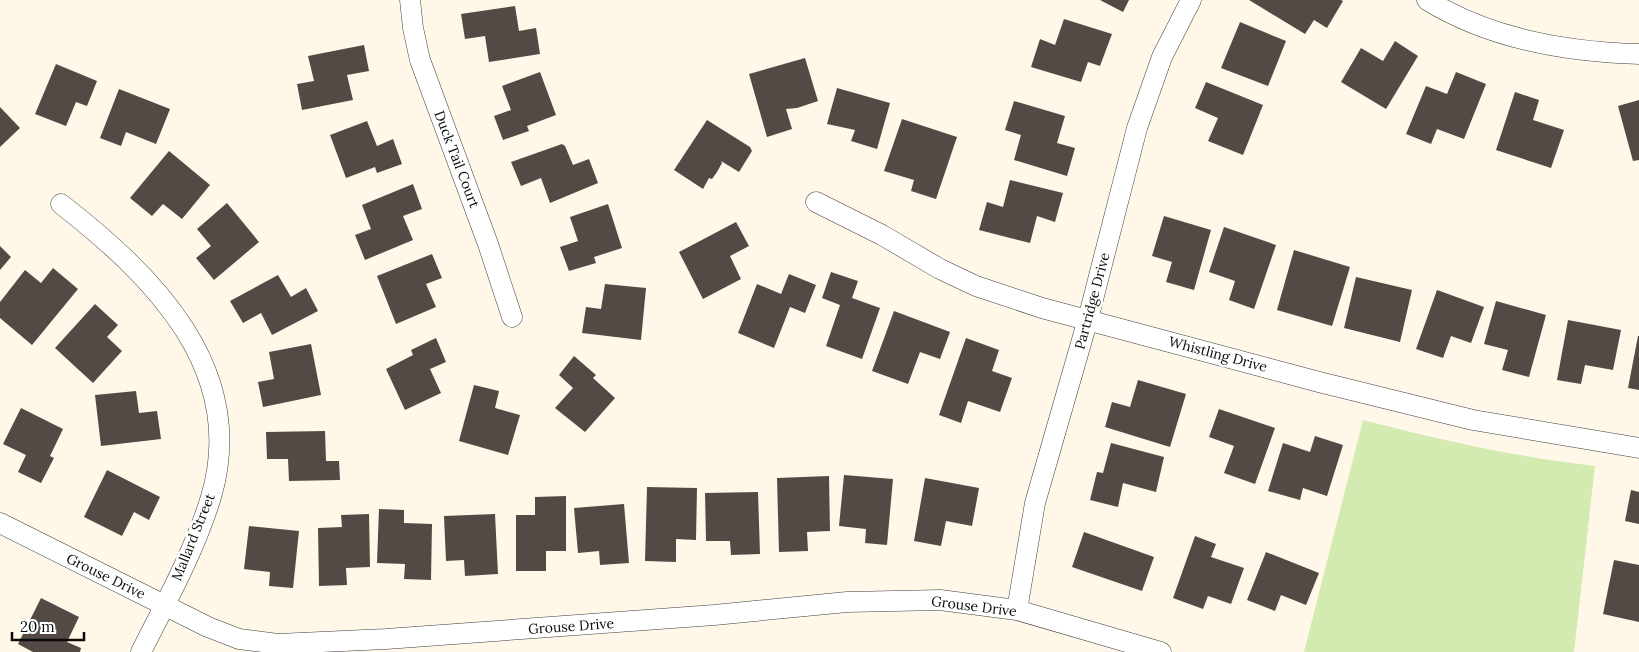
<svg xmlns="http://www.w3.org/2000/svg" width="1639" height="652" viewBox="0 0 1639 652" font-family="Lora,serif">
<style>
.green{fill:#d3eab1}
.building{fill:#534a46}
.lines{fill:none;stroke-linecap:round;stroke-linejoin:round}
.street-casing{stroke:#3d3d3d;stroke-width:21}
.street{stroke:#fff;stroke-width:20}
.labels{text-anchor:middle;dominant-baseline:central;stroke-width:5;stroke-linejoin:round;paint-order:stroke}
.street-label{font-size:14px;fill:#0a0a0a;stroke:#fff}
</style>
<rect width="100%" height="100%" fill="#fff8e8"/>
<path class="green" d="M1363 420C1440 440 1516 457 1595 466L1574 652H1304Z"/>
<g class="building">
<path d="M1100 0H1129L1123 12Z"/>
<path d="M1249 0H1341L1343 1 1327 28 1314 20 1305 34Z"/>
<path d="M515 6 519 31 536 28 540 54 489 62 485 36 465 39 461 14Z"/>
<path d="M1064 19 1112 34 1100 66 1088 62 1081 82 1031 67 1040 39 1055 45Z"/>
<path d="M1240 22 1286 41 1268 86 1221 68Z"/>
<path d="M1395 41 1418 56 1386 109 1341 82 1361 48 1383 61Z"/>
<path d="M364 45 369 71 347 75 353 100 302 110 297 84 314 81 308 56Z"/>
<path d="M805 58 818 101 797 108 786 109 792 129 767 137 749 74Z"/>
<path d="M56 64 97 81 87 106 76 102 66 126 35 114Z"/>
<path d="M540 72 556 115 527 126 529 131 503 140 494 116 511 110 502 86Z"/>
<path d="M1456 72 1486 84 1464 139 1437 129 1431 144 1406 134 1426 86 1447 94Z"/>
<path d="M1206 82 1263 105 1243 155 1208 141 1218 118 1195 108Z"/>
<path d="M837 88 890 103 877 149 851 141 855 130 827 124Z"/>
<path d="M119 89 170 109 156 144 126 132 121 146 100 138Z"/>
<path d="M1515 92 1539 100 1533 120 1564 130 1551 168 1496 150Z"/>
<path d="M1639 100V160L1633 161 1618 106Z"/>
<path d="M1014 101 1065 116 1057 143 1075 148 1067 176 1014 160 1021 135 1005 130Z"/>
<path d="M0 107 20 128 0 147Z"/>
<path d="M902 119 957 137 936 199 911 191 914 180 884 171Z"/>
<path d="M707 120 750 147 752 151 739 172 721 161 722 163 717 172 712 179 709 178 703 189 674 170Z"/>
<path d="M367 121 377 146 393 139 402 164 377 173 375 167 346 178 330 135Z"/>
<path d="M562 144 565 146 573 165 589 159 598 183 550 203 541 178 521 186 511 162Z"/>
<path d="M169 151 210 185 182 219 163 204 152 216 130 198Z"/>
<path d="M1010 180 1063 193 1055 222 1037 216 1030 243 979 230 987 202 1003 207Z"/>
<path d="M413 184 422 209 403 216 413 240 365 260 355 235 371 229 362 205Z"/>
<path d="M227 203 259 242 214 280 196 258 211 246 197 229Z"/>
<path d="M608 204 622 248 594 257 596 263 569 271 560 247 578 241 570 217Z"/>
<path d="M1164 216 1211 230 1194 290 1166 282 1172 262 1152 256Z"/>
<path d="M736 222 749 246 730 256 741 279 703 299 679 252Z"/>
<path d="M1224 227 1276 245 1254 309 1229 300 1235 281 1209 272Z"/>
<path d="M0 246 11 257 0 270Z"/>
<path d="M1294 250 1350 267 1332 326 1277 310Z"/>
<path d="M432 254 442 278 426 284 436 307 396 324 377 276Z"/>
<path d="M53 268 78 289 32 345 0 318V302L25 270 41 283Z"/>
<path d="M831 272 858 281 852 298 880 308 862 359 826 346 840 305 822 298Z"/>
<path d="M789 274 816 285 805 313 790 307 774 348 738 333 757 284 781 294Z"/>
<path d="M278 275 291 297 306 288 318 311 272 335 261 313 243 323 230 301Z"/>
<path d="M1356 277 1412 290 1400 342 1344 328Z"/>
<path d="M605 284 646 288 641 340 582 333 586 307 601 309Z"/>
<path d="M1437 290 1484 307 1471 343 1451 336 1443 358 1416 349Z"/>
<path d="M1496 301 1546 315 1529 377 1502 370 1508 350 1484 344Z"/>
<path d="M95 304 118 325 107 337 122 351 93 383 55 348Z"/>
<path d="M894 311 950 332 940 359 920 352 908 384 872 371Z"/>
<path d="M1568 320 1621 330 1613 370 1585 365 1581 384 1557 380Z"/>
<path d="M1638 336H1639V390L1628 388Z"/>
<path d="M436 338 446 362 430 369 441 393 405 410 386 369 413 355 411 350Z"/>
<path d="M966 338 999 350 992 371 1012 378 1000 412 968 401 961 423 939 415Z"/>
<path d="M311 344 321 395 263 407 258 382 274 379 269 352Z"/>
<path d="M574 356 596 375 593 378 615 398 585 432 555 408 573 388 559 375Z"/>
<path d="M1138 380 1186 394 1170 447 1105 427 1112 402 1130 407Z"/>
<path d="M474 385 499 391 495 408 520 415 508 455 459 441Z"/>
<path d="M136 391 139 413 157 411 161 439 101 446 95 395Z"/>
<path d="M21 408 63 429 50 456 54 458 41 483 18 472 26 455 3 444Z"/>
<path d="M1219 409 1275 428 1255 484 1224 473 1234 446 1209 437Z"/>
<path d="M325 431 326 461H339L340 480 289 481 288 459H267L266 432Z"/>
<path d="M1315 436 1343 445 1327 496 1303 488 1300 500 1268 491 1283 443 1310 452Z"/>
<path d="M1111 443 1164 457 1156 492 1123 483 1118 507 1090 500 1097 472 1103 473Z"/>
<path d="M107 470 160 497 149 520 134 512 122 536 84 517Z"/>
<path d="M844 475 893 479 887 545 865 543 866 529 839 526Z"/>
<path d="M829 476 830 531 807 532 808 551 779 552 777 478Z"/>
<path d="M925 478 979 488 972 526 946 521 941 546 914 541Z"/>
<path d="M647 487 697 488 696 540 676 539V562L645 561Z"/>
<path d="M1631 490 1639 492V524L1625 521Z"/>
<path d="M758 492 760 554 731 555 730 541H706L705 493Z"/>
<path d="M566 496V551H546V571H516V515H535V497Z"/>
<path d="M624 504 629 563 600 565 599 551 578 553 574 508Z"/>
<path d="M379 509 404 510V523L432 524 431 580 404 579 405 564 377 563Z"/>
<path d="M369 514 370 567 346 568 347 585 319 586 318 528 342 527 341 515Z"/>
<path d="M495 514 498 574 465 576 464 560 446 561 444 516Z"/>
<path d="M249 526 299 531 293 588 269 586 270 572 244 569Z"/>
<path d="M1084 532 1154 557 1142 591 1072 567Z"/>
<path d="M1195 536 1216 544 1211 557 1244 568 1231 604 1208 596 1203 609 1173 598Z"/>
<path d="M1266 552 1319 573 1306 605 1281 595 1275 611 1247 600Z"/>
<path d="M1614 560 1639 565V622L1603 614Z"/>
<path d="M41 598 79 617 67 642 81 648 80 652H33L18 644Z"/>
</g>
<g class="lines">
<defs>
<g id="street">
<path d="M410 0 413 28 420 60 488 244 512 317"/>
<path d="M1427 0C1490 39 1566 52 1639 54"/>
<path d="M816 202 882 235 940 269 976 286 1042 308 1319 382 1473 420 1639 448"/>
<path d="M61 204C152 275 249 369 211 497 195 550 166 602 141 652"/>
<path d="M0 523 208 627 239 639 278 644 386 639 714 615 847 602 940 600 1017 610 1161 652"/>
<path d="M1017 610 1035 503 1088 319 1137 128 1162 57 1191 0"/>
</g>
</defs>
<use href="#street" class="street-casing"/>
<use href="#street" class="street"/>
</g>
<g class="labels">
<g class="street-label">
<text transform="translate(457 159) rotate(69)">Duck Tail Court</text>
<text transform="translate(1092 301) rotate(-75)">Partridge Drive</text>
<text transform="translate(1218 354) rotate(15)">Whistling Drive</text>
<text transform="translate(193 537) rotate(-68)">Mallard Street</text>
<text transform="translate(106 576) rotate(26)">Grouse Drive</text>
<text transform="translate(974 606) rotate(7)">Grouse Drive</text>
<text transform="translate(571 626) rotate(-4)">Grouse Drive</text>
</g>
</g>
<path d="M12 632v8h72v-8" fill="none" stroke="#0a0a0a" stroke-width="2.5"/>
<text x="20" y="632" font-size="15" fill="#0a0a0a" stroke="#ffffff" stroke-width="4" paint-order="stroke">20 m</text>
</svg>
